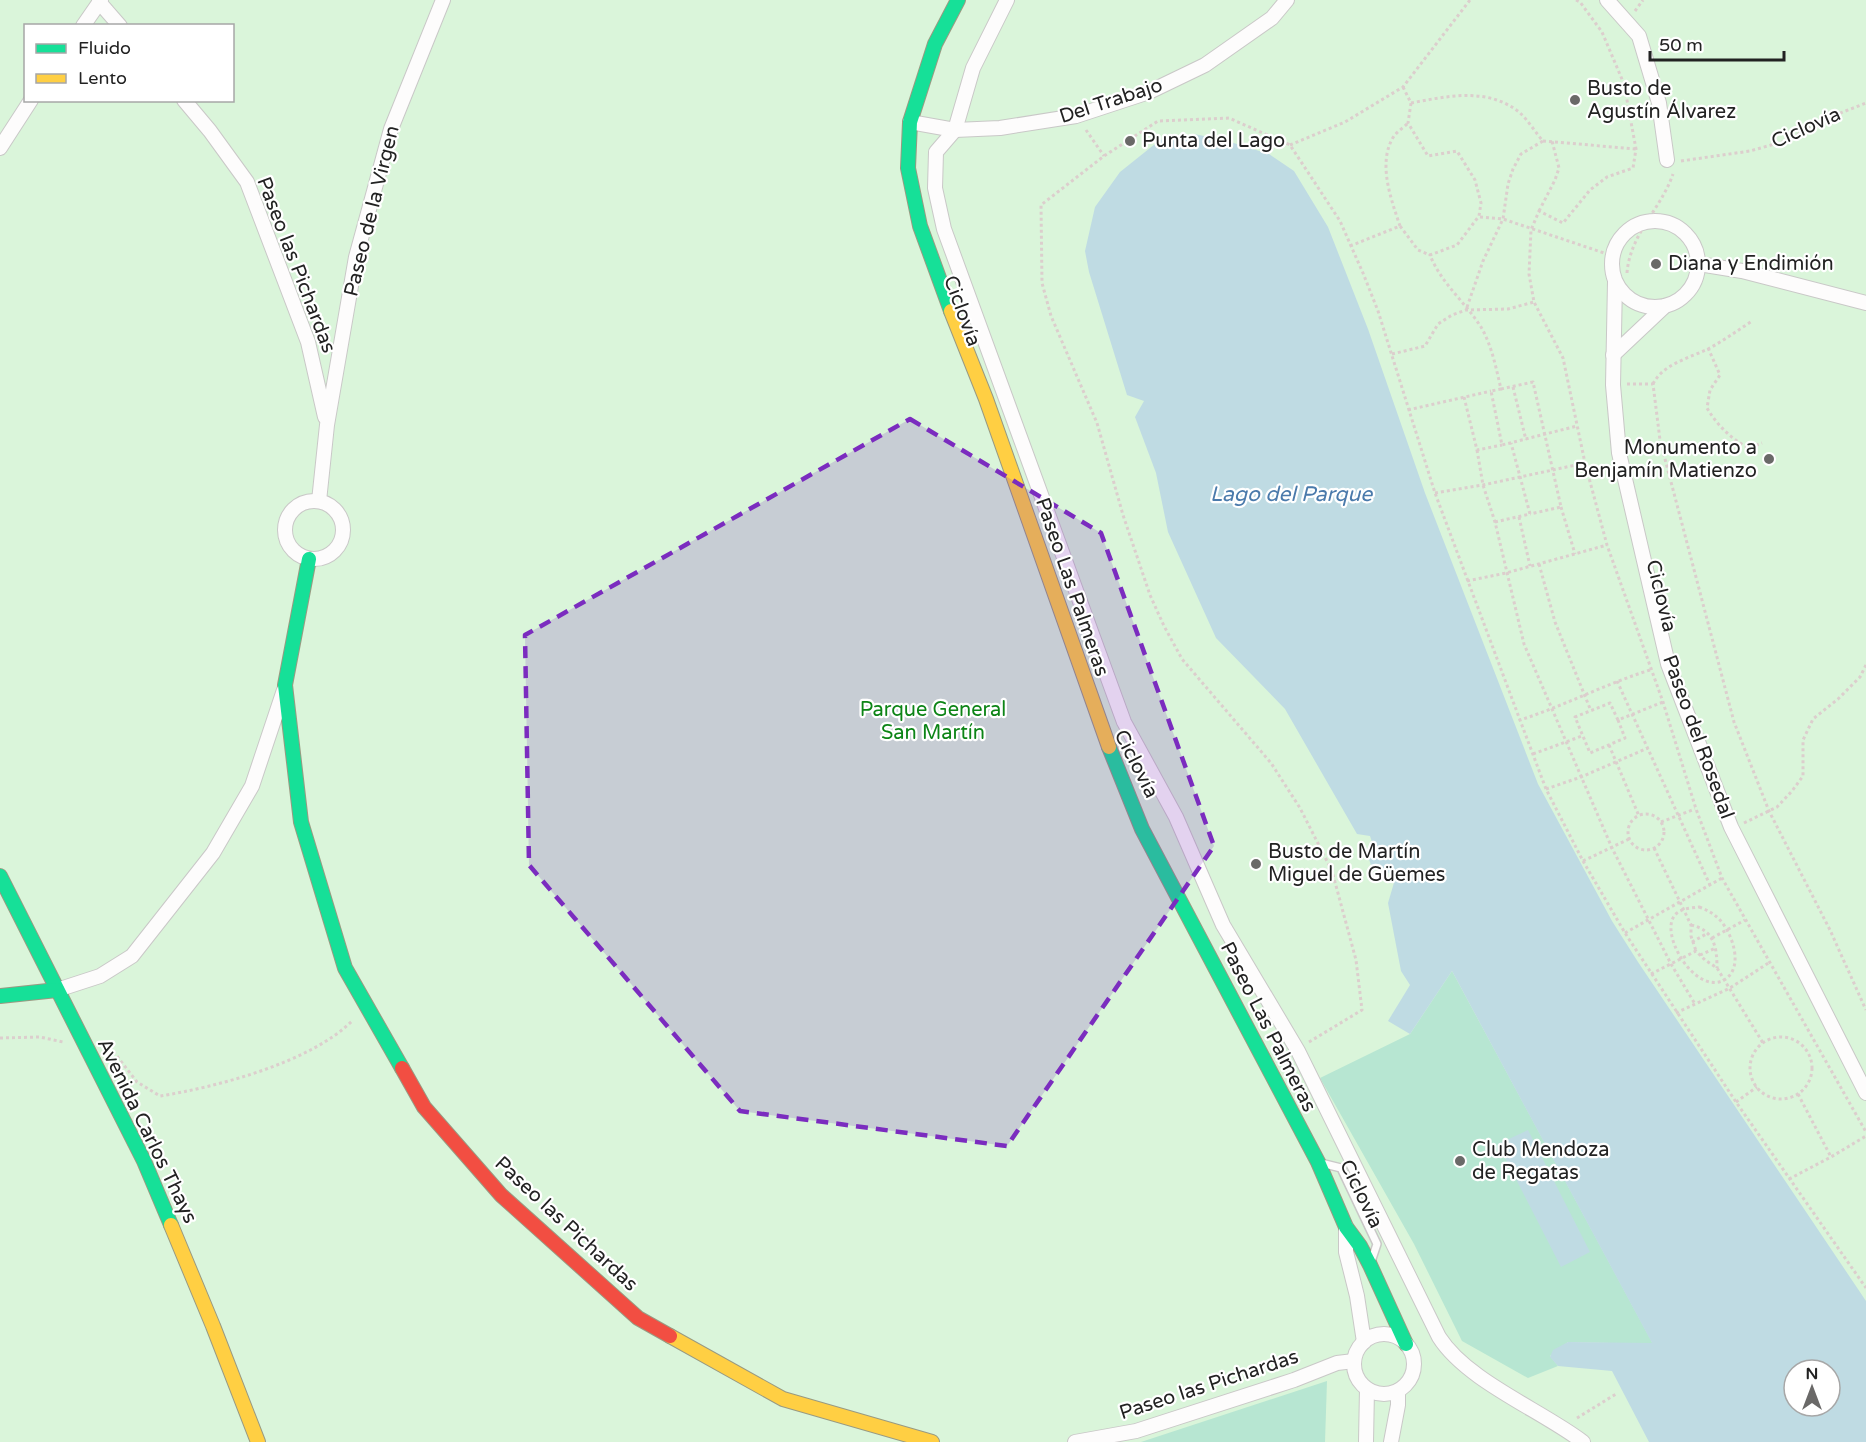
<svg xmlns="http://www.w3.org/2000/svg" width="1866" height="1442" viewBox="0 0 1866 1442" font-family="'Varela Round',sans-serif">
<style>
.park{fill:#daf5da;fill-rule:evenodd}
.pitch{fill:#b7e6d2}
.water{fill:#bfdbe3;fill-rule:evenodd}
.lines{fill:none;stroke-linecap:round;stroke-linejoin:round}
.lane-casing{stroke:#c9c8c7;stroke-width:10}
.street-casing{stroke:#c9c8c7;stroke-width:16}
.fast-casing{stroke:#999a82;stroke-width:16}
.slow-casing{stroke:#999a82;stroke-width:16}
.jam-casing{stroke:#999a82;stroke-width:16}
.path{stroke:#dccecd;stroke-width:3;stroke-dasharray:3 3;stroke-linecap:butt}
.lane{stroke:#fdfcfc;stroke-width:7}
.street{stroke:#fdfcfc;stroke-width:14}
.fast{stroke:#16e098;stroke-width:14}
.slow{stroke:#ffcf43;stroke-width:14}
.jam{stroke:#f24e42;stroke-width:14}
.marked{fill:#7b2cbf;fill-opacity:0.2;stroke:#7b2cbf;stroke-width:4.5;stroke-dasharray:12 8;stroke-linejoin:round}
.poi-dot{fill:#6a6968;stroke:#fff;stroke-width:2}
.labels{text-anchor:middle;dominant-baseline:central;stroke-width:4.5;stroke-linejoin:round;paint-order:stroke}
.poi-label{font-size:20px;fill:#222;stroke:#fff;text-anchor:start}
.street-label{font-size:20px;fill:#222;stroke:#fff}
.park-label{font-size:20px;fill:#0c8416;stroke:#fff}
.water-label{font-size:21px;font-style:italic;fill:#4a7aab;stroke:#fff}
</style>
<rect width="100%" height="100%" fill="#f0eeeb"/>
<path class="park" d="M0 0H1866V1442H0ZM26 26H232V100H26ZM1794 1370H1830V1406H1794Z"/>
<g class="pitch">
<path d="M1452 971 1653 1344 1568 1342 1550 1356 1558 1366 1528 1378 1462 1341 1414 1244 1320 1078 1410 1034Z"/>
<path d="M1327 1381 1325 1442H1141Z"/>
</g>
<g class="water">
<path d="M1194 134 1224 140 1269 154 1294 171 1328 227 1368 329 1425 493 1538 784 1612 921 1638 962 1866 1301V1442H1649L1612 1371 1558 1366 1550 1357 1553 1350 1568 1342 1652 1343 1452 971 1410 1034 1388 1021 1410 985 1401 971 1388 903 1396 876 1371 865 1367 854 1373 845 1370 836 1357 834 1285 709 1216 638 1168 532 1156 473 1135 417 1144 401 1127 395 1089 272 1085 251 1095 207 1120 172 1160 140ZM1794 1370H1830V1406H1794Z"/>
<path d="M1528 1130 1590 1252 1561 1267 1498 1144Z"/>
</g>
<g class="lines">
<defs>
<path id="lane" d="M1321 1163 1341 1168 1377 1244 1372 1259"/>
<g id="street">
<path d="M1007 0 973 68 955 130 936 152 935 188 944 229 1124 722 1176 817 1223 925 1298 1051 1439 1337C1467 1381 1541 1410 1583 1442"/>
<path d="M1607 0 1639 36 1659 103 1667 160"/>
<path d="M99 2 120 26"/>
<path d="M83 26 101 0"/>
<path d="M184 100 210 131 247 182 308 342 325 417"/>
<path d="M910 122 955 130 1000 128 1076 116 1149 92 1205 65 1272 18 1287 0"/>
<path d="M0 148 31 100"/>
<circle cx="1655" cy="264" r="43"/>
<path d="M1699 264 1742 271 1866 303"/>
<path d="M1615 282 1613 385 1619 453 1668 664 1731 827 1866 1093"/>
<path d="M1613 355 1665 306"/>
<circle cx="314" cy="530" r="29"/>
<path d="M319 501 327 425 356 257 391 129 443 0"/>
<path d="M57 990 100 976 132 956 213 853 252 786 284 690"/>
<path d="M1346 1227V1252L1357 1296 1364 1342"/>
<circle cx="1384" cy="1364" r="30"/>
<path d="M1075 1442 1136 1431 1294 1380 1337 1363 1354 1361"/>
<path d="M1366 1442 1367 1389"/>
<path d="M1391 1442 1398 1405V1391"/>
</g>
<g id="fast">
<path d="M951 311 920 226 908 168 910 122 935 44 958 0"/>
<path d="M309 559 285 685 301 822 345 968 402 1068"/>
<path d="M1109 747 1142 829 1318 1162 1346 1227 1360 1246 1370 1265 1406 1344"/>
<path d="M0 876 144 1161 171 1225"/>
<path d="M0 996 57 990"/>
</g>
<g id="slow">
<path d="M951 311 986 399 1109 747"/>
<path d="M171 1225 213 1326 258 1442"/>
<path d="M670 1336 783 1399 932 1442"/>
</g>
<path id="jam" d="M402 1068 424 1107 501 1195 638 1318 670 1336"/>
</defs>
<use href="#lane" class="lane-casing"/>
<use href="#street" class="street-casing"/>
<use href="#fast" class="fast-casing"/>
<use href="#slow" class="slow-casing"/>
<use href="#jam" class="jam-casing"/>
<g class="path">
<path d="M1576 0 1580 2 1602 32 1624 84 1636 149 1633 168 1607 177 1590 190 1563 223 1539 211 1531 230 1529 274 1534 302 1563 358 1585 463 1607 545 1663 702 1696 809 1722 878 1866 1132"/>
<path d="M1635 11 1643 0"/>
<path d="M1403 87 1411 103 1408 123 1428 156 1457 151 1475 180 1481 203 1479 216 1457 245 1430 255C1441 283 1465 302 1481 327 1492 346 1496 368 1501 389L1491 391 1502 445 1577 426"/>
<path d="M1411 103C1448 96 1487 87 1519 112 1528 120 1535 132 1543 141L1521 154 1513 169 1508 184 1503 219 1483 261 1466 310"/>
<path d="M1086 130 1104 156"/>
<path d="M1543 141 1636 149"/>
<path d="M1290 145 1345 122 1403 87 1470 0"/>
<path d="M1681 161 1750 151 1789 140 1820 121 1866 103"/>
<path d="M1539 211 1555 180 1559 168 1552 141"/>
<path d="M1480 217 1503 219 1613 256"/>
<path d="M1400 226C1391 199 1377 162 1394 136 1398 131 1404 127 1408 123"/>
<path d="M1350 246 1400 226 1418 250 1430 255"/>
<path d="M1627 273C1630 234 1661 209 1673 174"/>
<path d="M1708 348 1720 375 1710 390 1707 408C1717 425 1732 440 1749 448L1762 443"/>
<path d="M1392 354 1425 346 1438 324 1452 315 1466 310 1508 309 1534 302"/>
<path d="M1627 384H1653L1660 440 1734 722 1769 811 1830 930 1866 1010"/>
<path d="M1653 384C1663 364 1689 358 1708 349 1723 341 1737 331 1752 321"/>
<path d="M1513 387 1526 440"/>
<path d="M1501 389 1533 382 1561 507 1530 514"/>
<path d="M1464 397 1477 450 1502 445"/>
<path d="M1408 410 1491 391"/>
<path d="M1477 450 1483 485 1495 522 1524 644 1612 848 1671 964 1695 1004"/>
<path d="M1435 493 1483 485 1585 463"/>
<path d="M1561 507 1575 554"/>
<path d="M1519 517 1530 566"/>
<path d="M1495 522 1530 514 1511 443"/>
<path d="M1539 564 1555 622 1591 711"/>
<path d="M1467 581 1506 573 1607 545"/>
<path d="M1650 670C1605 684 1564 706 1520 720L1546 789 1583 861 1625 933 1736 1102 1866 1288"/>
<path d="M1617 681 1710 885"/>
<path d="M1618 720 1610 703 1575 717 1590 753 1625 738 1618 720 1663 702"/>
<path d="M1609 745 1639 816"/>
<path d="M1533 754 1582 736"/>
<path d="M1546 789 1581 777 1648 748"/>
<circle cx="1646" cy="832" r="18"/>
<path d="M1661 822 1695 809"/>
<path d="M1744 823 1777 807 1792 791 1803 776V740L1813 719 1838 699 1860 677 1866 665"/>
<path d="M1654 848 1691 925V936L1696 951"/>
<path d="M1583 861 1629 839"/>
<path d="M1699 907C1707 910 1713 913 1719 919 1732 932 1745 968 1724 980 1694 996 1656 929 1677 913 1683 908 1692 908 1699 907Z"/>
<path d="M1691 925C1714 930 1717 947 1717 968"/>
<path d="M1625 933 1722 878"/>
<path d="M1712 938 1745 920"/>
<path d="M1692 942 1708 933"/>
<path d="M1700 955 1716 948"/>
<path d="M1651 974 1696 951 1705 960 1717 968 1763 1043"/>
<path d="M1676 1013 1730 988 1770 962"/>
<circle cx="1781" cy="1068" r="31"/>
<path d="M0 1038 40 1037 63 1042"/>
<path d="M106 1042 137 1082 160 1096C217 1087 312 1062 353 1020"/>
<path d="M1309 1042 1362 1010 1356 960 1332 871 1300 808 1271 763 1182 659 1164 626 1150 595 1123 515 1097 423 1051 316 1042 283 1041 205 1104 156 1158 121 1229 118 1290 145 1340 221 1363 273 1378 311 1435 493 1520 720"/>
<path d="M1798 1094 1831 1157"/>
<path d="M1736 1102 1757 1087"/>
<path d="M1789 1179 1831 1157 1866 1136"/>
<path d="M1577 1418 1616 1394"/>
</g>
<use href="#lane" class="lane"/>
<use href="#street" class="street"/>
<use href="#fast" class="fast"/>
<use href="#slow" class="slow"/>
<use href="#jam" class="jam"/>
</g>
<path class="marked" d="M910 419 1101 533 1214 846 1007 1146 740 1111 529 865 525 635Z"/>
<g class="poi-dot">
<circle cx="1575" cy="100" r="6"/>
<circle cx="1130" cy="141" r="6"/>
<circle cx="1656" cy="264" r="6"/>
<circle cx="1769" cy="459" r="6"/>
<circle cx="1256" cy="864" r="6"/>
<circle cx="1460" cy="1161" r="6"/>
</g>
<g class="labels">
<g class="poi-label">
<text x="1587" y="89">Busto de<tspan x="1587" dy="23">Agustín Álvarez</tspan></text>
<text x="1142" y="141">Punta del Lago</text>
<text x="1668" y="264">Diana y Endimión</text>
<text x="1757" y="448" text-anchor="end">Monumento a<tspan x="1757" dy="23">Benjamín Matienzo</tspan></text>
<text x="1268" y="852">Busto de Martín<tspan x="1268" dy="23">Miguel de Güemes</tspan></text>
<text x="1472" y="1150">Club Mendoza<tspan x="1472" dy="23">de Regatas</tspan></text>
</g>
<g class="street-label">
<text transform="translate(1111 101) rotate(-18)">Del Trabajo</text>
<text transform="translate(1806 128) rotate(-24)">Ciclovía</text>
<text transform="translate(372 211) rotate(-76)">Paseo de la Virgen</text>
<text transform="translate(296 265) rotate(69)">Paseo las Pichardas</text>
<text transform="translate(962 311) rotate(70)">Ciclovía</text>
<text transform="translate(1072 587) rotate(71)">Paseo Las Palmeras</text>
<text transform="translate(1661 596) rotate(76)">Ciclovía</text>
<text transform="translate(1698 737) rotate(70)">Paseo del Rosedal</text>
<text transform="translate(1136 764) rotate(63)">Ciclovía</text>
<text transform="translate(1268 1027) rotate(63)">Paseo Las Palmeras</text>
<text transform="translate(147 1131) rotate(64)">Avenida Carlos Thays</text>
<text transform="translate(1361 1194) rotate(64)">Ciclovía</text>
<text transform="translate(566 1224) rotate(43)">Paseo las Pichardas</text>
<text transform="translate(1209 1385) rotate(-18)">Paseo las Pichardas</text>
</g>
<g class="park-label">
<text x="933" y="710">Parque General<tspan x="933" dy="23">San Martín</tspan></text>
</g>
<g class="water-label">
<text x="1291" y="494">Lago del Parque</text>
</g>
</g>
<rect x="24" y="24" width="210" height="78" fill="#ffffff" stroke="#a7a7a7" stroke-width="1.5"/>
<rect x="36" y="44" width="30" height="9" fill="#16e098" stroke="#a7a7a7" stroke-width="1.5"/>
<text x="78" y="54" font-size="18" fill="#222222">Fluido</text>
<rect x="36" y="74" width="30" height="9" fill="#ffcf43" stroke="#a7a7a7" stroke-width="1.5"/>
<text x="78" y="84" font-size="18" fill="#222222">Lento</text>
<g transform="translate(1812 1388)"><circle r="28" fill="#ffffff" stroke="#a7a7a7" stroke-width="1.5"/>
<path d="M0-4.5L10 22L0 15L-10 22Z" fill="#6a6968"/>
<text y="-9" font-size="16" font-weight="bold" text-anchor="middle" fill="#222222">N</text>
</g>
<path d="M1650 51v9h134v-9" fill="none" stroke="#222222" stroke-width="3"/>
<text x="1659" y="51" font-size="18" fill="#222222" stroke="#ffffff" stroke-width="4.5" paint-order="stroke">50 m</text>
</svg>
